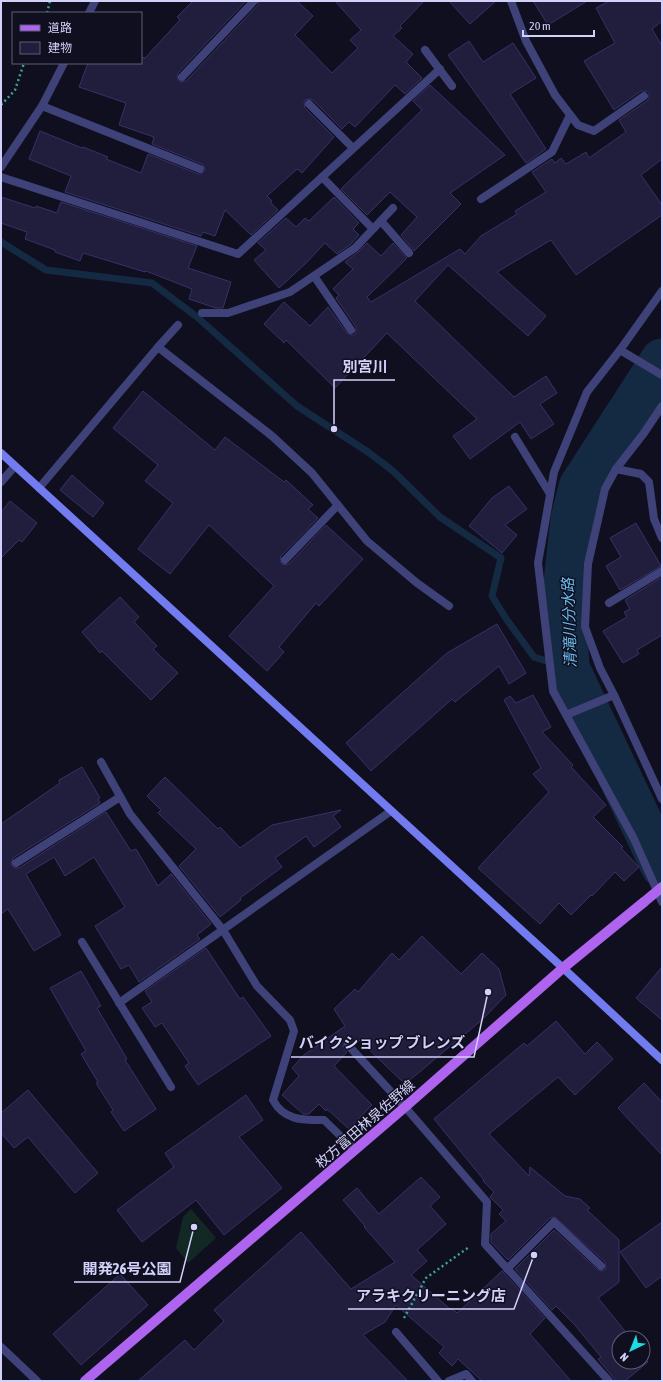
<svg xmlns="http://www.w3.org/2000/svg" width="663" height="1382" viewBox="0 0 663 1382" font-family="'Asap Condensed','Noto Sans JP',sans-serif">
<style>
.green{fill:#122825}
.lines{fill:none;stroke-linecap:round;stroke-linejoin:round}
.stream{stroke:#142a43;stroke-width:7}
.river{stroke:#142a43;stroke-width:43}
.building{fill:#201d3d;stroke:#373167}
.path{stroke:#3aa595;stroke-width:2.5;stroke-dasharray:2 3;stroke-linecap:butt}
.lane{stroke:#3f4279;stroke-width:8}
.street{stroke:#3f4279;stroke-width:8}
.secondary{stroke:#727bf0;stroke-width:8}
.primary{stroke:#ae64ee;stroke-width:10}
.primary-bridge{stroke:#ae64ee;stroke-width:10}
.labels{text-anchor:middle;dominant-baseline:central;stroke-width:3;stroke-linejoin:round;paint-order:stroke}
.street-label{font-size:14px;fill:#d2d1fa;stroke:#100f1f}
.water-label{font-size:15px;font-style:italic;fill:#6abeef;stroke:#100f1f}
.leader{fill:none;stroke:#d2d1fa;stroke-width:1.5}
.callout-dot{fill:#d2d1fa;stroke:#100f1f;stroke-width:1.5}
.callout-label{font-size:15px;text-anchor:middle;font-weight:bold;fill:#d2d1fa;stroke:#100f1f;stroke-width:3;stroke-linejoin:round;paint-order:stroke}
</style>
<rect width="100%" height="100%" fill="#100f1f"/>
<path class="green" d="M191 1209 216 1238 188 1263 176 1248 183 1217Z"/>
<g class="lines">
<path class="stream" d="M1 242 46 270 152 283 197 317 297 406 368 452 393 471 440 517 501 558 492 596 507 620 534 657 568 668"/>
<path class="river" d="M662 360 580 487 572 519 564 591 568 668 662 866"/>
</g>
<g class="building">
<path d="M193 1H246L178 73 177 78 180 82 186 81 258 5 259 1H297L313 16 295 35 332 73 358 48 350 40 361 30 335 1H424L400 26 402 28 393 36 413 54 406 62 422 78 405 94 395 85 355 127 349 122 342 129 313 100 310 99 305 100 304 103 305 108 334 137 302 173 297 169 267 196 272 201 270 202 278 210 251 235 225 210 215 236 203 232 201 236 65 192 71 176 29 159 40 131 82 148 83 147 108 157 106 159 141 173 148 154 198 174H201L205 171V168L202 164 152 144 154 137 119 125 126 103 79 87 88 63H141V57L145 58 180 20 177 17Z"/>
<path d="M449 1H496L470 24Z"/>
<path d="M533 1H587L548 25Z"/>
<path d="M609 1H662V21L652 29 662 46V159L641 175 662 205V215L576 275 551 240 497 272 546 316 528 336 448 265 415 301 514 397 546 376 557 393 540 404 554 424 531 439 520 422 470 459 453 436 477 419 387 333 335 388 286 340 284 343 264 324 284 302 310 326 328 307 347 333 351 335H354L356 332V327L336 298 339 295 333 289 353 269 345 262 358 252 367 243 381 256 393 243 407 258 367 297 371 302 460 249 465 254 481 236 517 214 515 211 546 192 532 172 552 159 555 163 561 158 566 164 586 152 589 158 626 132 619 120 647 101 649 98V93L646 91H641L614 110 584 61 615 43 596 8Z"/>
<path d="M469 41 483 62 513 43 536 78 510 94 546 149 526 163 448 55Z"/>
<path d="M430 85 505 155 450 193 461 204 414 251 401 235 417 217 390 192 367 215 341 189 422 110 413 101Z"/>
<path d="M1 197 35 208 36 206 57 213 61 202 197 246 188 268 231 282 223 308H216L189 299 192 289 146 271 145 272 83 253 80 261 55 252V250L25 239 27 232 1 223Z"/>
<path d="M334 197 359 223 353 229 359 235 351 244 337 254 325 243 305 264 279 288 254 260 266 250 258 243 286 218 296 227 305 218 309 221Z"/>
<path d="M143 391 215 450 225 437 284 482 286 480 313 505 308 509 318 518 281 556 280 561 282 564 286 565 289 564 326 525 363 559 319 606 316 603 279 647 284 652 267 671 229 636 274 586 209 525 170 574 138 549 173 503 145 481 158 465 113 428Z"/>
<path d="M72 475 104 503 93 517 60 490Z"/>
<path d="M509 486 527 509 505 525 517 535 502 553 469 526 492 498Z"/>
<path d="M10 501 37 523 22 542 19 540 1 558V512Z"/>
<path d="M636 523 661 566 620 590 606 566 621 557 610 538Z"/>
<path d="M662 577V635L637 650 639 654 623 663 603 631 627 617 624 612 630 609 625 600Z"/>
<path d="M120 597 139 617 134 622 157 646 153 649 178 673 151 700 102 651 100 653 82 632Z"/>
<path d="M497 624 526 673 509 684 499 666 455 702 452 699 371 771 346 743 447 653Z"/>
<path d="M533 695 551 727 542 732 573 765 571 767 606 805 593 817 623 847 621 848 639 867 624 881 615 872 592 896 591 895 571 915 559 903 540 924 478 868 549 792 533 774 541 768 504 700 510 696 516 703Z"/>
<path d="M82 767 100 798 98 799 100 803 13 858 11 864 14 868H19L106 812 131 851 136 849 158 886 171 874 211 924 197 935 200 939 139 982 129 965 121 969 95 926 125 907 94 857 65 876 54 857 26 874 61 935 34 951 8 909 1 914V824L60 783 59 780Z"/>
<path d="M165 777 218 829 220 827 240 848 272 825 341 810 333 816 341 827 314 847 306 836 275 858 282 867 240 898 241 900 220 917 179 866 196 849 158 813 161 810 147 796Z"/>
<path d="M422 936 461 974 482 953 499 969 506 995 483 1019 405 1084 359 1040 355 1044 350 1040 345 1041 343 1046 347 1052 334 1066 372 1105 349 1129 327 1109 326 1111 319 1104 309 1114H303L282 1095 299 1076 292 1068 304 1055 345 1026 334 1009 355 989 358 992 392 953 399 960Z"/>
<path d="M206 948 240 999 243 997 271 1036 198 1085 185 1066 189 1063 162 1023 155 1027 142 1008 152 1002 145 991Z"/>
<path d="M662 967V1020L636 998Z"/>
<path d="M81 971 101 1006 97 1008 127 1059 125 1060 156 1109 124 1131 111 1112 113 1110 96 1083 98 1082 81 1054 86 1051 50 988Z"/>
<path d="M556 1021 585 1054 597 1042 613 1059 575 1095 558 1077 489 1134 529 1176 530 1167 565 1196 580 1199 590 1208 587 1210 619 1240V1282L598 1298 625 1331 623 1332 628 1338H619V1362H643V1356L648 1362 625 1381H616L598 1359 601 1357 575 1325 556 1306 552 1310 515 1269 554 1230 598 1270 602 1271 605 1270 606 1267 605 1262 555 1217 550 1218 508 1260 491 1242V1234L506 1221 499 1214 503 1210 490 1197 494 1192 483 1181 484 1180 434 1119 524 1043 527 1046Z"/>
<path d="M644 1083 662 1102V1155L618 1108Z"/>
<path d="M28 1090 98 1173 75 1193 28 1137 14 1148 1 1133V1113Z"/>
<path d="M246 1095 263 1120 239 1137 282 1188 224 1235 196 1200 142 1242 117 1210 174 1167 165 1153Z"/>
<path d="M421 1177 440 1197 430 1206 446 1224 417 1250 427 1261 411 1275 450 1309 451 1308 457 1313 502 1271 545 1318 530 1334 571 1381H482L458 1359 452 1366 439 1353 444 1347 396 1305 385 1322 363 1335 408 1381H138L185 1340 194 1350 224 1321 214 1310 301 1232 351 1289 395 1262 364 1227 365 1226 343 1200 357 1188 379 1214Z"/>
<path d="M662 1222V1276L646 1288 620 1252Z"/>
<path d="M120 1274 148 1305 81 1365 53 1334Z"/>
</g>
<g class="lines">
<g class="path">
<path d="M47 13 50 1"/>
<path d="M1 103 2 104 15 90 24 63"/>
<path d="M404 1318 426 1278 469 1247"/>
</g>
<g class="lane">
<path d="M511 1 526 41 555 95 578 125 594 131 644 96"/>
<path d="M425 50 452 86"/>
<path d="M309 104 353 148"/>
<path d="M1 177 238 254 440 69"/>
<path d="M322 177 373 229"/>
<path d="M481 199 552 152 570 115"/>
<path d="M381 221 409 253"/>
<path d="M314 276 351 330"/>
<path d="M202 313H228L290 292 355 248 393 208"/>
<path d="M178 325 158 347 272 436 312 473 367 541 417 583 449 606"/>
<path d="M515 437 550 494"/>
<path d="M1 482 15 466"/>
<path d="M285 560 338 505"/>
<path d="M609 603 662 571"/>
<path d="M507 1269 554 1222 601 1266"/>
<path d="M396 1332 438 1381"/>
<path d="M449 1381 466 1374 472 1381"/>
</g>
<g class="street">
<path d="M89 13 95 1"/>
<path d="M182 77 254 1"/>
<path d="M42 106 200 169"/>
<path d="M1 167 42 106 64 63"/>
<path d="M662 291 620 350 587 392 554 472 538 563 553 691 634 839 662 902"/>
<path d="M620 350 662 375"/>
<path d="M662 406 644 433 616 469 605 489 588 564 585 627 600 668 614 695 662 799"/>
<path d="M616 469 641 474 649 482 654 519 662 538"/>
<path d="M39 488 158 347"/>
<path d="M566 715 614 695"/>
<path d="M101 762 130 814 223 930 257 986 290 1020 294 1031 273 1100C284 1121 304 1120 324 1120L355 1150"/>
<path d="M16 863 120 797"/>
<path d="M82 942 171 1087"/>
<path d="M119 1003 391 811"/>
<path d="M348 1045 405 1107 487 1202 485 1244 609 1381"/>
<path d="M1 1347 37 1381"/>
</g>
<path class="secondary" d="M1 453 563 968 662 1060"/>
<path class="primary" d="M85 1381 405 1107 563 968 644 902"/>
<path class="primary-bridge" d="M644 902 662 887"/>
</g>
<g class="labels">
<g class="street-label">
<text transform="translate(365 1124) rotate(-41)">枚方富田林泉佐野線</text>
</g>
<g class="water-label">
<text transform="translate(569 623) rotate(-92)">清滝川分水路</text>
</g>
</g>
<path class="leader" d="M334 429L334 380H395M488 992L474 1057H291M194 1227L180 1282H74M534 1255L514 1309H348"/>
<g class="callout-dot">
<circle cx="334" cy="429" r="4"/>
<circle cx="488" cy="992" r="4"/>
<circle cx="194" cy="1227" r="4"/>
<circle cx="534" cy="1255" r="4"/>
</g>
<g class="callout-label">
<text x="365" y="372">別宮川</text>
<text x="382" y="1048">バイクショップ ブレンズ</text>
<text x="127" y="1274">開発26号公園</text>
<text x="431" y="1301">アラキクリーニング店</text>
</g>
<rect width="663" height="1382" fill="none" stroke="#d2d1fa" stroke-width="4"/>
<rect x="12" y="12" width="130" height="52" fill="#100f1f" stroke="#5e5d77"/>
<rect x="20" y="25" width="20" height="6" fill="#ae64ee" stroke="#5e5d77"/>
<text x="48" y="32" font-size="12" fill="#d2d1fa">道路</text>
<rect x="20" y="42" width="20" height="12" fill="#201d3d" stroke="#5e5d77"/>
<text x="48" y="52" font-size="12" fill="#d2d1fa">建物</text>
<g transform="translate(631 1350) rotate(223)"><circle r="19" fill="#100f1f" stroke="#5e5d77"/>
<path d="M0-3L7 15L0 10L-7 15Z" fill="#18dedf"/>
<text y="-6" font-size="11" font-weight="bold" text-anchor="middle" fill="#d2d1fa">N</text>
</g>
<path d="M523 30v6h71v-6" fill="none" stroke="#d2d1fa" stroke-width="2"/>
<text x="529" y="30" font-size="12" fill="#d2d1fa" stroke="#100f1f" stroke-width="3" paint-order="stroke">20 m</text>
</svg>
